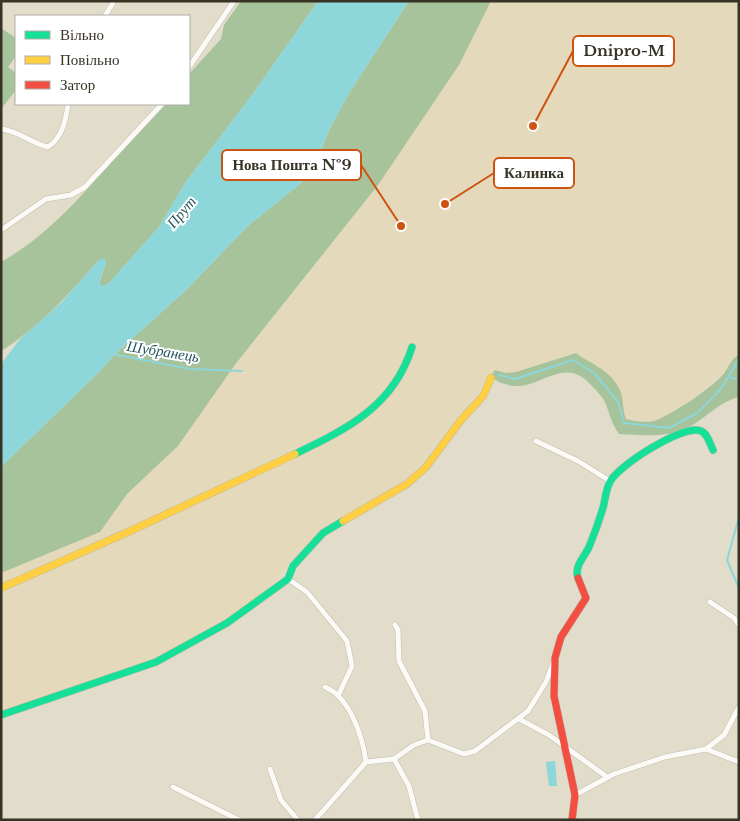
<svg xmlns="http://www.w3.org/2000/svg" width="740" height="821" viewBox="0 0 740 821" font-family="'Libre Baskerville',serif">
<style>
.built{fill:#e4dabb}
.forest{fill:#a7c39b}
.water{fill:#8dd6d9}
.lines{fill:none;stroke-linecap:round;stroke-linejoin:round}
.stream{stroke:#8dd6d9;stroke-width:2}
.street-casing{stroke:#c0bbad;stroke-width:6}
.fast-casing{stroke:#c0bbad;stroke-width:8}
.slow-casing{stroke:#c0bbad;stroke-width:8}
.jam-casing{stroke:#c0bbad;stroke-width:8}
.street{stroke:#fbfaf7;stroke-width:5}
.fast{stroke:#16e098;stroke-width:7}
.slow{stroke:#ffcf43;stroke-width:7}
.jam{stroke:#f24e42;stroke-width:7}
.labels{text-anchor:middle;dominant-baseline:central;stroke-width:4;stroke-linejoin:round;paint-order:stroke}
.water-label{font-size:15px;font-style:italic;fill:#26565b;stroke:#fff}
.leader{fill:none;stroke:#cd5310;stroke-width:2}
.callout-dot{fill:#cd5310;stroke:#fff;stroke-width:2}
.callout{fill:#fff;stroke:#cd5310;stroke-width:2}
.callout-label{font-size:15px;text-anchor:middle;font-weight:bold;fill:#373325}
</style>
<rect width="100%" height="100%" fill="#e2dcca"/>
<path class="built" d="M491 1H739V354L729 362 724 372 689 402 652 421 626 419 600 366 589 362 576 353 516 372 506 373 495 370 409 478 314 535 268 590 219 626 162 656 1 713V573L100 532 127 494 178 446 234 366 313 268 437 97 459 65Z"/>
<g class="forest">
<path d="M241 1H318L252 95 185 183 159 227 108 284 103 286 99 284 106 263 99 260C69 294 40 327 1 351V262C41 240 74 205 103 171 123 148 145 127 166 104H189V74L221 39 224 25Z"/>
<path d="M409 1H491L459 65 378 185 234 366 178 446 127 494 100 532 1 573V467L100 371 114 355 185 291 249 225 305 180 315 164 331 126 351 90Z"/>
<path d="M1 28 16 38V56L8 67 16 73V90L1 109Z"/>
<path d="M576 353C592 365 609 369 619 388 624 397 622 409 626 419 634 421 645 423 654 421 671 415 714 387 725 372 730 364 731 360 739 354V397C718 402 705 420 685 429 665 438 640 435 619 434 611 423 610 414 605 402 602 396 595 389 590 384 564 356 541 388 515 386 505 385 498 382 490 377L495 370 506 373 516 372Z"/>
</g>
<g class="water">
<path d="M318 1H409L351 90 331 126 315 164 305 180 249 225 185 291 114 355 100 371 1 467V364L20 339 61 303 99 260 105 258 106 263 99 283 103 286 108 284 159 227 185 183 252 95Z"/>
<path d="M555 761 557 786H549L546 762Z"/>
</g>
<g class="lines">
<g class="stream">
<path d="M112 354 190 369 242 371"/>
<path d="M499 375 515 379 573 360 594 373 618 402 624 423 669 428 697 413 715 395 722 387 739 359"/>
<path d="M728 377 739 379"/>
<path d="M739 517 727 560 739 588"/>
</g>
<defs>
<g id="street">
<path d="M105 16 114 1"/>
<path d="M189 67 234 1"/>
<path d="M1 129C19 131 31 143 48 147 62 138 66 120 68 104"/>
<path d="M1 230 46 199 71 195 85 187 162 104"/>
<path d="M536 441 578 461 610 481"/>
<path d="M288 579 307 592 347 641 352 666 338 696"/>
<path d="M710 602 734 618 739 625"/>
<path d="M395 625 398 630 399 661 425 711 428 740"/>
<path d="M519 719 549 735 607 777"/>
<path d="M706 749 739 762"/>
<path d="M394 759 414 745 428 740 464 754 475 751 528 711 546 682 553 663"/>
<path d="M366 762 394 759 409 786 418 820"/>
<path d="M270 769 281 800 298 820"/>
<path d="M173 787 239 820"/>
<path d="M575 795 614 774 665 757 706 749 724 735 739 707"/>
<path d="M315 820 366 762C363 738 350 697 325 687"/>
</g>
<g id="fast">
<path d="M295 454C347 429 394 406 412 347"/>
<path d="M578 578C574 566 584 558 589 547 594 535 599 521 603 508 605 500 606 489 610 482 617 466 685 423 701 431 708 434 710 444 713 450"/>
<path d="M1 715 156 662 227 623 288 579 293 566 323 533 343 521"/>
</g>
<g id="slow">
<path d="M343 521 407 484 426 467 461 420 483 396 491 378"/>
<path d="M1 588 128 532 295 454"/>
</g>
<path id="jam" d="M572 820 575 795 554 696 555 658 561 637 586 598 578 578"/>
</defs>
<use href="#street" class="street-casing"/>
<use href="#fast" class="fast-casing"/>
<use href="#slow" class="slow-casing"/>
<use href="#jam" class="jam-casing"/>
<use href="#street" class="street"/>
<use href="#fast" class="fast"/>
<use href="#slow" class="slow"/>
<use href="#jam" class="jam"/>
</g>
<g class="labels">
<g class="water-label">
<text transform="translate(181 212) rotate(-50)">Прут</text>
<text transform="translate(163 351) rotate(9)">Шубранець</text>
</g>
</g>
<path class="leader" d="M533 126L573 51M401 226L361 165M445 204L494 173"/>
<g class="callout-dot">
<circle cx="533" cy="126" r="5"/>
<circle cx="401" cy="226" r="5"/>
<circle cx="445" cy="204" r="5"/>
</g>
<g class="callout">
<rect x="573" y="36" width="101" height="30" rx="5"/>
<rect x="222" y="150" width="139" height="30" rx="5"/>
<rect x="494" y="158" width="80" height="30" rx="5"/>
</g>
<g class="callout-label">
<text x="624" y="56">Dnipro-M</text>
<text x="292" y="170">Нова Пошта №9</text>
<text x="534" y="178">Калинка</text>
</g>
<rect width="740" height="821" fill="none" stroke="#373325" stroke-width="5"/>
<rect x="15" y="15" width="175" height="90" fill="#ffffff" stroke="#afada8"/>
<rect x="25" y="31" width="25" height="8" fill="#16e098" stroke="#afada8"/>
<text x="60" y="40" font-size="15" fill="#373325">Вільно</text>
<rect x="25" y="56" width="25" height="8" fill="#ffcf43" stroke="#afada8"/>
<text x="60" y="65" font-size="15" fill="#373325">Повільно</text>
<rect x="25" y="81" width="25" height="8" fill="#f24e42" stroke="#afada8"/>
<text x="60" y="90" font-size="15" fill="#373325">Затор</text>
</svg>
